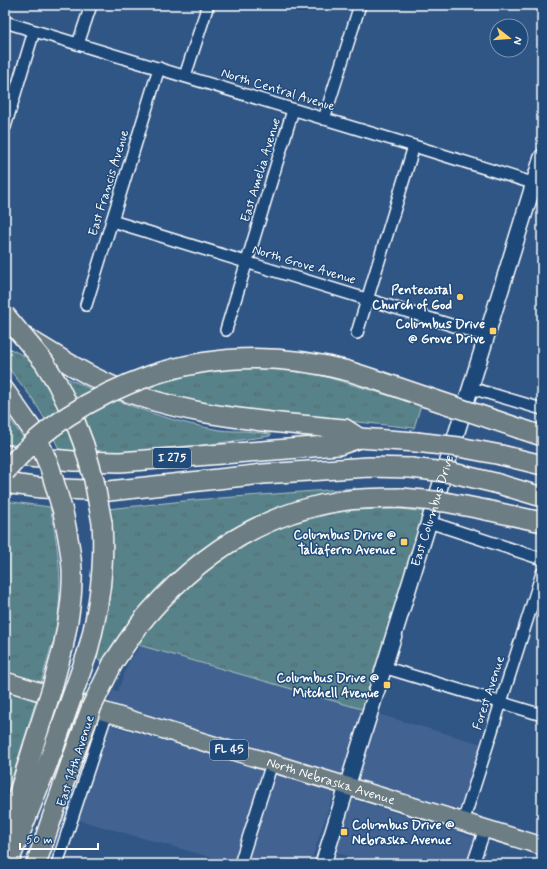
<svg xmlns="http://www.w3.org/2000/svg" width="547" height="869" viewBox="0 0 547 869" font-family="Mynerve,sans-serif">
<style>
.built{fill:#426392}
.grass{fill:url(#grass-tufts);stroke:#acc0c4}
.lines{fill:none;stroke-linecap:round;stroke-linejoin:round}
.street-casing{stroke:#fff;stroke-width:14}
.secondary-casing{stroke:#fff;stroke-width:18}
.primary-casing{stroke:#fff;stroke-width:20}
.highway-casing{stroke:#fff;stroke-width:22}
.street{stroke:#1f4a7a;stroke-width:11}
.secondary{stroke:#1f4a7a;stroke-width:15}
.primary{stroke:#6d7d84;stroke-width:17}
.highway{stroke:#6d7d84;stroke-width:19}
.highway-bridge-casing{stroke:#fff;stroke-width:22;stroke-linecap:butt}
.highway-bridge{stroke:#6d7d84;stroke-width:19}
.poi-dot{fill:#ffd166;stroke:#1f4a7a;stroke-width:1.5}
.labels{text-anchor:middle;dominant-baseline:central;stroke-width:3;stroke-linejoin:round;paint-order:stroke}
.shield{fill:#1f4a7a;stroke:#bcc9d7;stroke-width:1}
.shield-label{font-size:12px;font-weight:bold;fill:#fff}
.street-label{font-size:13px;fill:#fff;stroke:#1f4a7a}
.poi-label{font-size:13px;font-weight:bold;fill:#fff;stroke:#1f4a7a;text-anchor:end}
</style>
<defs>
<pattern id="grass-tufts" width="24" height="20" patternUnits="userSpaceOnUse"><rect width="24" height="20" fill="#598289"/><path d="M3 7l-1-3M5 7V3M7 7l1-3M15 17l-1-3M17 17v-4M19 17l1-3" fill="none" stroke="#536a6e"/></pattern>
</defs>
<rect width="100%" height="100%" fill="#305686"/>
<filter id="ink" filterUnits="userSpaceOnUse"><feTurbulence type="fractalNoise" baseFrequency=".025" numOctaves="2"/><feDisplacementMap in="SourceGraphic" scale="8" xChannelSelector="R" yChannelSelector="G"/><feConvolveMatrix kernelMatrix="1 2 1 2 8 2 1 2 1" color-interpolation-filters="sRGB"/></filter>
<g filter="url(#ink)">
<g class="built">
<path d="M140 646 482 744 462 810 340 774 310 864H245L279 755 109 702 113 690 118 691 128 664Z"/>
<path d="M105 724 263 769 235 864 75 819Z"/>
<path d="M351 799 476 838 468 864H374L334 852Z"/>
</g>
<g class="grass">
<path d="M5 346C75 383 140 417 220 430 227 431 236 431 244 431 253 432 262 433 271 434L270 436C202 445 128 458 60 451L43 416 32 398 5 364Z"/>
<path d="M246 368 284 370 323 376 421 405 414 428 227 408 181 398 142 386 189 374Z"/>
<path d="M5 412 25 440 16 446 5 444Z"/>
<path d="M355 488 356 493 263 516 105 662 94 657 107 509 194 500Z"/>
<path d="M5 501 50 507C60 555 64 592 54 641L52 644 41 683 5 672Z"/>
<path d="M388 509H400L426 512 365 710 135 644 168 603 213 563 262 535 286 525 330 514 354 510Z"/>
<path d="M5 691 36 701 5 801Z"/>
</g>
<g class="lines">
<defs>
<g id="street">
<path d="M5 22 414 146 542 186"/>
<path d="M78 44 91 5"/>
<path d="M185 76 208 5"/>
<path d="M324 119 360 5"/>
<path d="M5 127 34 31"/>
<path d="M112 221 487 336"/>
<path d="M86 305 159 68"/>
<path d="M226 330 293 110"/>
<path d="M357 333 414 146"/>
<path d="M471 388 542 409"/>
<path d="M429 522 542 559"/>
<path d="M383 667 542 715"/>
<path d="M463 822 542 573"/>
<path d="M57 864 107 712"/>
<path d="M240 864 272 763"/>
<path d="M473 864 485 829"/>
</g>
<g id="secondary">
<path id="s1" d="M323 864 542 157"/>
</g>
<g id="primary">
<path id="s2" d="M5 681 542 846"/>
</g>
<g id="highway">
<path d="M23 336C46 349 68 364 91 376 168 416 259 421 345 429L359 438"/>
<path d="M152 375C216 354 283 354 348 371 374 379 400 388 426 397"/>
<path d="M57 383 73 416 84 445"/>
<path d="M5 391 31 428 42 449"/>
<path d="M521 429 542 436"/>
<path d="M5 455 74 461 120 462 339 445 359 438 416 442"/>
<path d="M501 455 542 465"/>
<path d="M5 483 41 488 109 491 263 474 369 467 411 468"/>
<path d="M495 483 542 497"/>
<path d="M486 510 542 522"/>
<path d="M63 512C67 531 71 550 72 570 73 596 68 622 63 648"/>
<path d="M87 654C99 611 105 567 102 523"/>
<path d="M113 663C124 647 135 629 148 614 199 555 263 513 341 501 361 498 381 498 402 498"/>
<path d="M5 838 34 744"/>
<path d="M8 864 53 750"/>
<path d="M36 864 73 757"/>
</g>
</defs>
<use href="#street" class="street-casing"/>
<use href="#secondary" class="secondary-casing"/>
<use href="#primary" class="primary-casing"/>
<use href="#highway" class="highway-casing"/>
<use href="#street" class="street"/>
<use href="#secondary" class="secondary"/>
<use href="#primary" class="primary"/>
<use href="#highway" class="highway"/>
<defs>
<g id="highway-bridge">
<path d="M5 315 44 362 57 383"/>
<path d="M426 397 521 429"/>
<path d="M416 442 459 447 501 455"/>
<path d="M84 445 94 480 102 523"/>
<path d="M42 449 50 468 63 512"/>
<path d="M411 468 453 473 495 483"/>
<path d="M5 472C44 425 95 395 152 375"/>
<path d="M402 498 445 502 486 510"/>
<path d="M34 744 52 688 63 648"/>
<path d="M53 750 87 654"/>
<path d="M73 757 92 706 113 663"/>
</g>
</defs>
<use href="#highway-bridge" class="highway-bridge-casing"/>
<use href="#highway-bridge" class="highway-bridge"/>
</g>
</g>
<g class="poi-dot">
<circle cx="460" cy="297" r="4"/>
<rect x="489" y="327" width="8" height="8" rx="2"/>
<rect x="400" y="538" width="8" height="8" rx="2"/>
<rect x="383" y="681" width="8" height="8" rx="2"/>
<rect x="340" y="828" width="8" height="8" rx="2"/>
</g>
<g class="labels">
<g class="shield">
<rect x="153" y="448" width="38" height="20" rx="3"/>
<rect x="210" y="740" width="38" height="20" rx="3"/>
</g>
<g class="shield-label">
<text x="172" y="458">I 275</text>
<text x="229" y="750">FL 45</text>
</g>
<g class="street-label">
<text transform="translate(278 90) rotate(17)">North Central Avenue</text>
<text transform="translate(261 170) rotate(-73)">East Amelia Avenue</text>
<text transform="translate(109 183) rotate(-73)">East Francis Avenue</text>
<text transform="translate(304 265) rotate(17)">North Grove Avenue</text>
<text stroke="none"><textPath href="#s1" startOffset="370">East Columbus Drive</textPath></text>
<text transform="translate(489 693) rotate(-72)">Forest Avenue</text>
<text transform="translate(76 761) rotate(-72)">East 14th Avenue</text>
<text stroke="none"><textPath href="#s2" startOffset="341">North Nebraska Avenue</textPath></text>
</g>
<g class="poi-label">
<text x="452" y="290">Pentecostal<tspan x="452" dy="15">Church of God</tspan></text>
<text x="485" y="324">Columbus Drive<tspan x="485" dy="15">@ Grove Drive</tspan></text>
<text x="396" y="535">Columbus Drive @<tspan x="396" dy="15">Taliaferro Avenue</tspan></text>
<text x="379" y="678">Columbus Drive @<tspan x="379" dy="15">Mitchell Avenue</tspan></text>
<text x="352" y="825" text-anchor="start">Columbus Drive @<tspan x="352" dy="15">Nebraska Avenue</tspan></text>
</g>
</g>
<rect width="547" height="869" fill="none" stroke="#1f4a7a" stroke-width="20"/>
<rect x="10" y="10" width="527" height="849" fill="none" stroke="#fff" stroke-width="1.5" filter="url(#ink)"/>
<g transform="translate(509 38) rotate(107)"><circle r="19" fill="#1f4a7a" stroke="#7992af"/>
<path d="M0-3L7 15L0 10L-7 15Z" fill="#ffd166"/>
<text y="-6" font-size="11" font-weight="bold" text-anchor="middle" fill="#ffffff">N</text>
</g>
<path d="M20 843v6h78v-6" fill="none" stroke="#ffffff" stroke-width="2"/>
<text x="26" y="843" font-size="12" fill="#ffffff" stroke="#1f4a7a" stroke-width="3" paint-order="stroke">50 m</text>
</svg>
